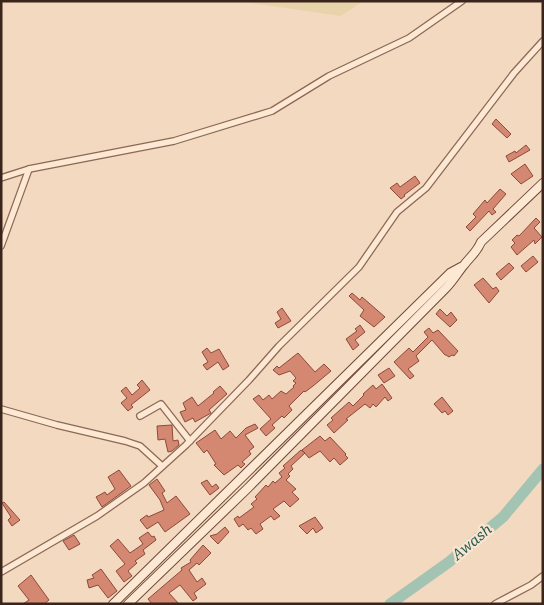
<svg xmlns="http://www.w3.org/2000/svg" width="544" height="605" viewBox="0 0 544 605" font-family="'Roboto Serif',serif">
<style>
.farmland{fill:#e8d3ab}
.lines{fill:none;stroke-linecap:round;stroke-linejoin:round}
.river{stroke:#a3c3b3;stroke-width:11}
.building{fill:#d48771;stroke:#8e4a39}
.street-casing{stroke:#8c6855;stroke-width:8}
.secondary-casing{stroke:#6e4939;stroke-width:10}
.street{stroke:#fce8d3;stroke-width:5.5}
.secondary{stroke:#fce8d3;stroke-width:8}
.labels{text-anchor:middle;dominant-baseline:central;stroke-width:4.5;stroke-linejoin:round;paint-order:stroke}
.water-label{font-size:15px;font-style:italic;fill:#295c4f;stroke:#f9e5cf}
</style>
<rect width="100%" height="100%" fill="#f2d9bf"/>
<path class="farmland" d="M236 1H363L341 16Z"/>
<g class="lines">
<path class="river" d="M390 604 449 562 503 517 543 469"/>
</g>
<g class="building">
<path d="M496 119 511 134 507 138 492 124Z"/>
<path d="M526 145 530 150 509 162 506 156 515 151 516 153Z"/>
<path d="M525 164 533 176 521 184 511 174Z"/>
<path d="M415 176 420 183 404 195 405 196 401 199 390 188 397 183 400 187Z"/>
<path d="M500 189 506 194 493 209 496 212 492 215 489 211 470 231 466 227 476 217 473 214 485 200 487 203Z"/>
<path d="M536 218 540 222 534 228 542 237 535 244 534 240 517 255 511 247 515 243 512 240 517 235 519 236Z"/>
<path d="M533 256 538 262 526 272 521 266Z"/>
<path d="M509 263 514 268 501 280 496 274Z"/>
<path d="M483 278 493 289 496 287 499 291 489 303 474 285Z"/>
<path d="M352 293 360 300 362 297 385 317 374 327 360 316 364 310 349 296Z"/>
<path d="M282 308 291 321 278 328 275 323 281 319 277 312Z"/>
<path d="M440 309 447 316 451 312 457 320 450 327 436 314Z"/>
<path d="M360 325 365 332 355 340 359 345 353 350 346 339 357 331 355 329Z"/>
<path d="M429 328 433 333 438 330 458 351 454 356 452 355 449 357 446 355H445L432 340 416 356 419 361 408 369 414 376 410 379 394 362 409 348 413 352 428 337 424 332Z"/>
<path d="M207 348 211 353 219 349 229 366 223 370 218 362 207 370 203 365 208 362 202 352Z"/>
<path d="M298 353 315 372 324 364 331 371 313 386 305 392 304 391 289 406 292 410 284 418 282 416 272 425 275 428 266 436 260 429 271 419 253 399 259 395 263 400 269 395 272 399 281 391 286 394 294 387 293 386 296 383 293 381 296 378 290 371 279 375 273 370 277 366 279 368Z"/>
<path d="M389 368 395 376 384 383 378 375Z"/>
<path d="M142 380 150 390 131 405 133 407 128 411 121 403 127 398 121 391 126 387 132 395 140 388 137 385Z"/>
<path d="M382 384 392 398 388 401 385 397 376 407 373 404 370 408 365 404 346 419 348 420 334 433 327 425 333 420 331 418 349 402 353 406 364 395 363 394 373 385 376 389Z"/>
<path d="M220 386 227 394 209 410 211 413 195 422 193 418 185 422 180 412 186 410 183 403 192 397 198 406 214 393 213 392Z"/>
<path d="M442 397 453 411 448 415 445 411 442 413 434 404Z"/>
<path d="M255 424 258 428 245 435 254 447 249 451 251 454 242 462 245 464 241 468 238 465 224 475 214 465 216 464 207 450 204 453 196 443 215 430 221 439 230 431 236 438 246 428Z"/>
<path d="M172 425 173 441 178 440 179 445 172 451 168 452 165 439 158 440 157 426Z"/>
<path d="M320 436 325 441 330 437 346 454 345 455 348 458 340 465 334 458 330 462 320 451 309 458 302 450Z"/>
<path d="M301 450 305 453 291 466 293 469 288 474 290 476 286 480 296 489 292 492 299 499 290 507 284 501 273 509 280 516 274 520 271 516 260 524 263 529 256 534 251 528 248 530 243 524 239 527 234 519 238 516 239 518 254 507 251 504 257 499 255 497 266 485 268 487 273 481 275 483 282 477 279 473 285 468 283 466Z"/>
<path d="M119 470 131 486 102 507 96 497 105 492 107 495 115 489 108 477Z"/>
<path d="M157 479 165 491 162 493 167 503 176 496 190 514 165 532 158 522 147 529 140 520 147 515 148 517 164 510 160 500 149 485Z"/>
<path d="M207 480 212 487 216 484 219 488 210 495 201 483Z"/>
<path d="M4 502 20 520 12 526 8 520 11 517 2 503Z"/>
<path d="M315 517 323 528 316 533 313 528 307 534 299 526Z"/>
<path d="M225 527 229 532 218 544 210 536 217 534Z"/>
<path d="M148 532 152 537 154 536 156 540 143 550 145 554 135 561 137 563 128 571 132 576 124 582 116 571 125 564 110 546 118 539 130 553 143 544 139 538Z"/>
<path d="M74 535 80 544 69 550 63 541Z"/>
<path d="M203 545 211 553 199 565 197 563 189 570 197 582 202 578 206 584 194 593 197 598 193 601 180 585 169 593 179 604H152L148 599 182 570 181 568 191 562 190 560Z"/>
<path d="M101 569 117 591 108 598 98 585 89 588 87 580 94 578 92 575Z"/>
<path d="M31 575 49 600 44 604H23L29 600 18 586Z"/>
</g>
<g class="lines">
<defs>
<g id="street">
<path d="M1 178 29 169 174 141 272 111 329 76 409 38 462 1"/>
<path d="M1 246 29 169"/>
<path d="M1 409 57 425 125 441 140 446 162 466"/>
<path d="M140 416 161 404 190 441"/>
<path d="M1 572 97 516 144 483 186 445 249 380 279 346 359 267 397 212 426 188 514 73 543 41"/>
<path d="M495 604 531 585 543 576"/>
</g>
<g id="secondary">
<path d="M113 604 450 273 461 267"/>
<path d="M128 604 248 488 446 288C453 281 458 272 464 265 470 257 477 252 481 242L543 183"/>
</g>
</defs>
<use href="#street" class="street-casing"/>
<use href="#secondary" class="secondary-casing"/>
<use href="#street" class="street"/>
<use href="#secondary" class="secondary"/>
</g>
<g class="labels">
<g class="water-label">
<text transform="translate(472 542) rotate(-40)">Awash</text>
</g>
</g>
<rect width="544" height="605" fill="none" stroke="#3a241b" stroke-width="5"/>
</svg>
